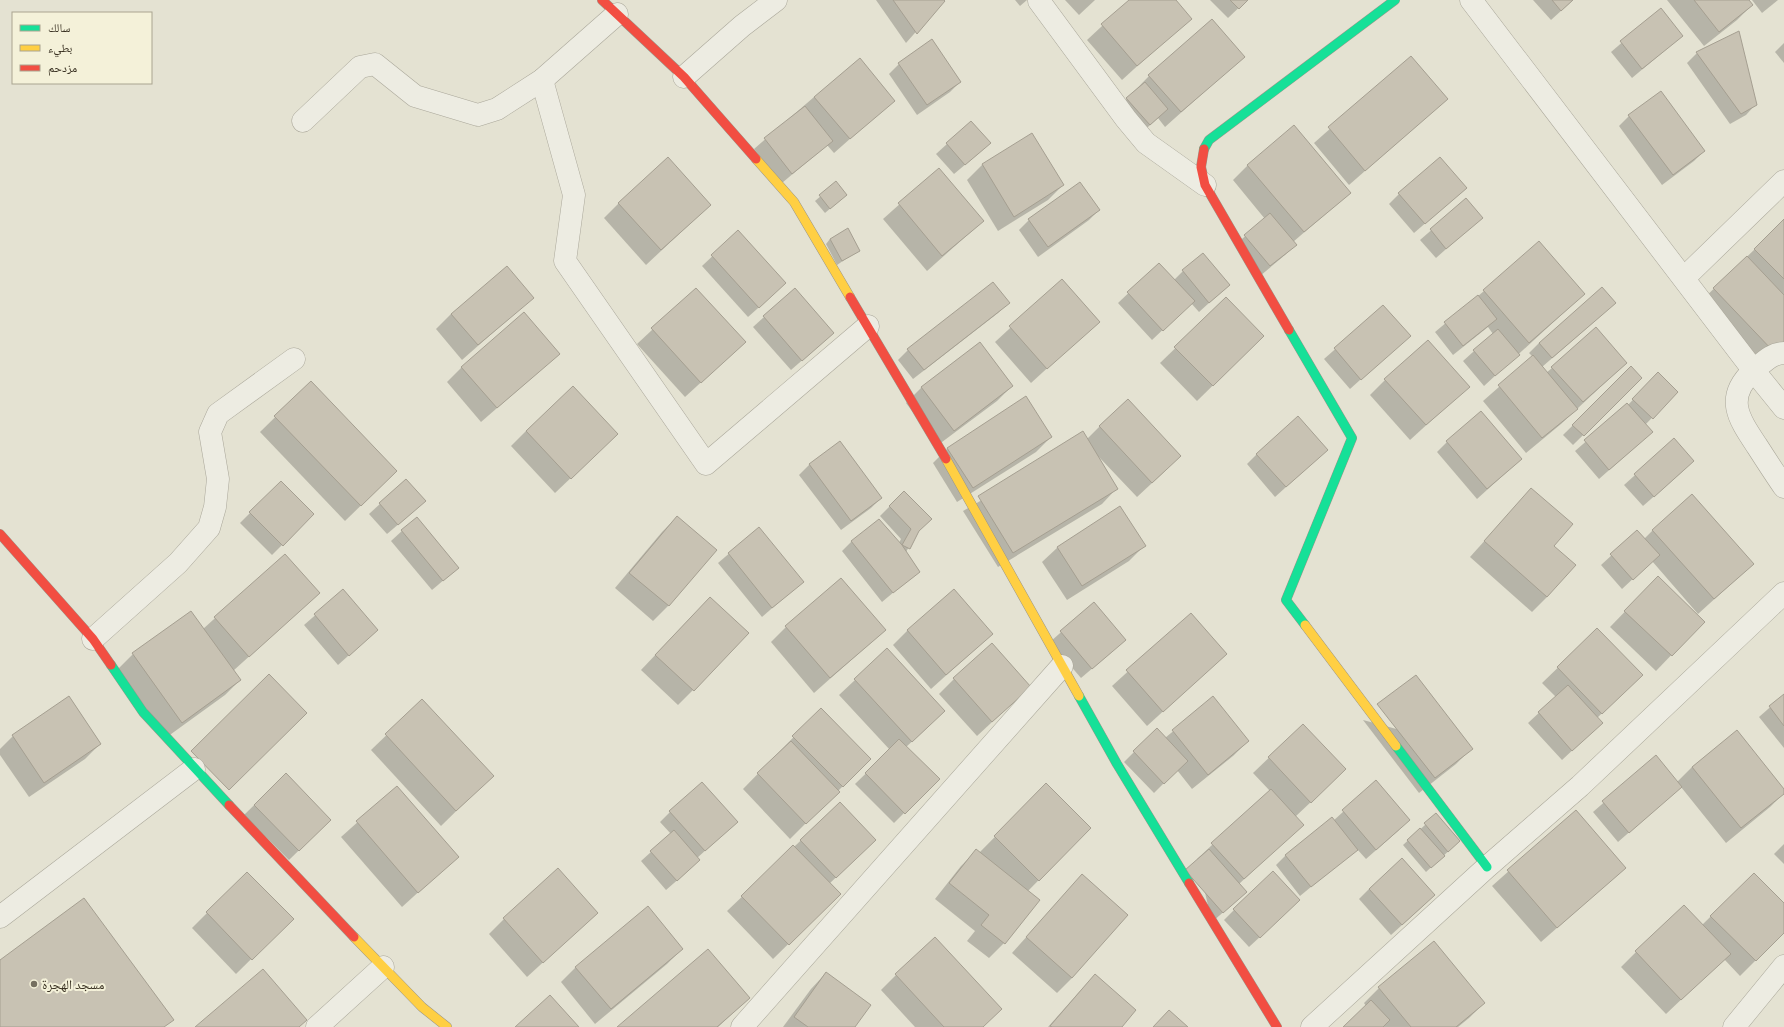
<svg xmlns="http://www.w3.org/2000/svg" width="1784" height="1027" viewBox="0 0 1784 1027" font-family="'Zilla Slab','Noto Naskh Arabic',serif">
<style>
.shadow{fill:#0003}
.building{fill:#c8c2b3;stroke:#a59f91}
.lines{fill:none;stroke-linecap:round;stroke-linejoin:round}
.street-casing{stroke:#aaa79a;stroke-width:23}
.fast-casing{stroke:#9a968a;stroke-width:10}
.slow-casing{stroke:#9a968a;stroke-width:10}
.jam-casing{stroke:#9a968a;stroke-width:10}
.street{stroke:#edece2;stroke-width:22}
.fast{stroke:#16e098;stroke-width:9}
.slow{stroke:#ffcf43;stroke-width:9}
.jam{stroke:#f24e42;stroke-width:9}
.poi-dot{fill:#756f60;stroke:#f4f1d9;stroke-width:1.5}
.labels{text-anchor:middle;dominant-baseline:central;stroke-width:4;stroke-linejoin:round;paint-order:stroke}
.poi-label{font-size:13px;fill:#393122;stroke:#f4f1d9;text-anchor:start}
</style>
<rect width="100%" height="100%" fill="#e4e2d2"/>
<g class="shadow">
<path d="M876 0H942L943 1 906 43Z"/>
<path d="M1015 0H1027L1020 6Z"/>
<path d="M1065 0H1095L1079 15Z"/>
<path d="M1130 0H1174L1190 18 1122 80 1087 40Z"/>
<path d="M1210 0H1247L1228 18Z"/>
<path d="M1533 0H1573L1551 20Z"/>
<path d="M1667 0H1748L1752 5 1737 20 1704 46Z"/>
<path d="M1752 0H1778L1762 13Z"/>
<path d="M1661 9 1682 36 1632 78 1611 52Z"/>
<path d="M1212 21 1243 57 1165 127 1158 118 1139 135 1117 109 1149 76Z"/>
<path d="M1784 43V63L1775 52Z"/>
<path d="M1697 53 1756 104 1746 115 1730 124 1687 63Z"/>
<path d="M1411 57 1447 99 1349 185 1314 143Z"/>
<path d="M899 64 960 82 950 92 917 115 889 74Z"/>
<path d="M814 97 894 100 834 153 827 145 782 183 754 149Z"/>
<path d="M1629 116 1704 151 1694 161 1662 185 1619 126Z"/>
<path d="M971 122 979 153 954 174 936 154Z"/>
<path d="M1032 135 1063 185 1048 200 998 231 967 180 982 165Z"/>
<path d="M1248 165 1350 193 1293 242 1295 245 1285 255 1260 276 1235 245 1265 219 1233 180Z"/>
<path d="M939 169 983 221 927 271 883 219Z"/>
<path d="M836 183 841 199 825 213 815 201Z"/>
<path d="M1466 188 1414 233 1389 204 1399 194Z"/>
<path d="M1466 200 1481 218 1436 258 1420 240Z"/>
<path d="M619 203 710 205 646 265 604 218Z"/>
<path d="M1099 210 1089 220 1038 257 1019 230 1029 220Z"/>
<path d="M1784 221V343L1758 367 1698 304Z"/>
<path d="M738 232 775 293 748 317 702 266Z"/>
<path d="M830 239 859 250 837 265 826 244Z"/>
<path d="M1159 264 1174 280 1183 271 1229 285 1199 312 1191 303 1152 340 1118 303Z"/>
<path d="M1062 280 1099 321 1031 383 995 342Z"/>
<path d="M696 289 745 342 685 397 637 344Z"/>
<path d="M794 290 822 343 791 370 753 327Z"/>
<path d="M1484 291 1584 294 1484 386 1463 361 1493 334 1488 327 1453 355 1435 332Z"/>
<path d="M533 297 462 360 436 329 451 314Z"/>
<path d="M1226 299 1248 351 1197 401 1160 363Z"/>
<path d="M1008 303 998 313 913 379 898 360 908 350Z"/>
<path d="M1383 307 1409 336 1350 389 1324 359Z"/>
<path d="M1604 313 1542 367 1546 373 1552 368 1626 363 1561 424 1526 453 1483 401 1533 357 1529 353 1539 343Z"/>
<path d="M980 344 1012 386 997 401 938 445 906 403 921 388Z"/>
<path d="M559 354 481 422 447 382 462 367Z"/>
<path d="M1631 368 1641 378 1573 445 1563 435Z"/>
<path d="M1385 380 1468 387 1410 440 1370 395Z"/>
<path d="M311 382 381 486 345 521 260 432Z"/>
<path d="M1648 384 1677 392 1645 425 1641 442 1599 479 1575 451 1628 405Z"/>
<path d="M1100 426 1165 471 1137 497 1098 456 1117 488 1102 504 998 567 963 511 1087 439Z"/>
<path d="M526 431 617 434 555 493 511 446Z"/>
<path d="M1051 437 1036 452 957 502 933 463 948 448Z"/>
<path d="M1674 440 1683 471 1643 506 1624 485Z"/>
<path d="M840 442 881 498 871 508 841 530 799 475 809 465Z"/>
<path d="M1447 442 1521 459 1477 499 1437 452Z"/>
<path d="M1327 450 1275 497 1247 464 1257 454Z"/>
<path d="M406 480 414 511 387 534 369 514Z"/>
<path d="M281 482 313 514 272 555 240 523Z"/>
<path d="M1531 489 1553 546 1547 597 1532 612 1470 557Z"/>
<path d="M890 506 918 531 906 552 919 571 882 602 842 551 852 541 899 543 901 539 880 516Z"/>
<path d="M677 517 668 606 653 621 615 588 662 532Z"/>
<path d="M416 518 458 568 432 590 391 541Z"/>
<path d="M759 528 802 582 762 617 718 563Z"/>
<path d="M1653 530 1753 564 1698 614 1652 561 1622 589 1601 565 1637 532 1644 539Z"/>
<path d="M1144 546 1129 561 1067 600 1042 562 1058 547Z"/>
<path d="M285 555 319 593 233 671 240 680 225 695 167 737 118 669 133 654 203 629Z"/>
<path d="M343 591 377 630 338 665 304 625Z"/>
<path d="M1643 593 1703 622 1656 671 1610 627Z"/>
<path d="M1094 603 1114 650 1081 678 1050 642Z"/>
<path d="M695 613 693 690 678 705 641 670Z"/>
<path d="M1191 614 1226 654 1147 726 1112 686Z"/>
<path d="M786 627 885 630 814 693 771 642Z"/>
<path d="M908 630 992 634 931 689 893 645Z"/>
<path d="M1597 630 1626 690 1597 718 1591 733 1562 760 1528 723 1556 697 1542 683Z"/>
<path d="M887 650 929 726 906 747 938 779 894 823 855 784 890 750 839 695Z"/>
<path d="M954 679 1030 687 977 736 939 694Z"/>
<path d="M1784 695V748L1759 717Z"/>
<path d="M68 698 100 744 85 759 29 797 0 755V749L13 736Z"/>
<path d="M1213 698 1248 741 1233 756 1192 789 1177 770 1154 793 1124 762 1134 752 1165 738Z"/>
<path d="M422 701 492 776 441 826 371 750Z"/>
<path d="M821 709 870 759 790 839 743 789Z"/>
<path d="M1363 720 1471 749 1456 764 1419 793Z"/>
<path d="M1303 725 1330 784 1295 817 1302 825 1239 884 1235 902 1212 922 1197 859 1270 791 1253 773Z"/>
<path d="M1736 732 1784 793 1770 807 1726 843 1681 787 1618 842 1593 812 1656 757 1677 782 1692 767Z"/>
<path d="M286 774 330 820 289 860 244 815Z"/>
<path d="M1376 782 1399 830 1366 859 1357 849 1300 896 1276 865 1286 855 1333 821Z"/>
<path d="M1046 785 1090 828 1028 891 1039 900 1004 943 989 958 967 941 975 931 935 899 961 866 976 851 979 853Z"/>
<path d="M397 787 457 857 402 907 341 837Z"/>
<path d="M840 803 865 850 829 884 824 909 773 959 727 911Z"/>
<path d="M1576 811 1625 868 1541 942 1492 886Z"/>
<path d="M670 812 726 832 697 858 689 870 666 890 641 861 671 834 660 822Z"/>
<path d="M1436 815 1454 846 1426 872 1403 845Z"/>
<path d="M1784 844V864L1774 854Z"/>
<path d="M247 873 292 919 236 974 192 928Z"/>
<path d="M1754 874 1784 905V932L1740 976 1724 959 1666 1014 1621 967 1636 952 1702 925Z"/>
<path d="M1082 875 1072 978 1057 993 1012 953Z"/>
<path d="M1369 889 1424 905 1391 935 1359 899Z"/>
<path d="M1234 910H1289L1249 947 1224 920Z"/>
<path d="M597 913 527 977 489 934 504 919Z"/>
<path d="M1434 942 1484 1003 1469 1018 1458 1027H1344L1366 1006 1364 1003 1379 988Z"/>
<path d="M682 949 667 964 595 1024 561 982 576 967Z"/>
<path d="M826 973 854 1027H783L811 989Z"/>
<path d="M896 975 982 1027H915L881 990Z"/>
<path d="M1095 975 1121 1027H1048L1080 991Z"/>
<path d="M749 998 718 1027H618Z"/>
</g>
<g class="building">
<path d="M893 0H944L945 1 917 34Z"/>
<path d="M1129 0H1176L1192 19 1137 66 1101 24Z"/>
<path d="M1230 0H1248L1239 9Z"/>
<path d="M1552 0H1573L1561 11Z"/>
<path d="M1694 0H1749L1753 5 1719 32Z"/>
<path d="M1661 8 1683 36 1642 69 1620 41Z"/>
<path d="M1212 19 1245 57 1181 112 1148 75Z"/>
<path d="M1739 31 1757 105 1741 114 1696 52Z"/>
<path d="M932 39 961 82 927 105 898 63Z"/>
<path d="M1411 56 1448 99 1365 171 1328 127Z"/>
<path d="M860 58 895 101 850 139 814 97Z"/>
<path d="M1145 82 1168 109 1150 125 1126 98Z"/>
<path d="M1661 91 1705 151 1673 175 1628 115Z"/>
<path d="M805 106 833 141 792 174 764 138Z"/>
<path d="M971 121 991 143 965 165 946 143Z"/>
<path d="M1294 125 1351 193 1304 232 1247 165Z"/>
<path d="M1032 133 1064 185 1014 217 982 164Z"/>
<path d="M668 157 711 205 661 250 618 203Z"/>
<path d="M1440 157 1467 188 1425 224 1398 193Z"/>
<path d="M939 168 984 221 942 256 898 203Z"/>
<path d="M836 181 847 195 830 209 819 195Z"/>
<path d="M1080 182 1100 210 1048 247 1028 219Z"/>
<path d="M1466 198 1483 218 1446 249 1430 229Z"/>
<path d="M1270 213 1297 245 1270 266 1244 235Z"/>
<path d="M1784 219V279L1754 249Z"/>
<path d="M848 228 860 251 842 261 830 239Z"/>
<path d="M738 230 786 283 759 308 711 255Z"/>
<path d="M1539 241 1585 294 1529 343 1483 290Z"/>
<path d="M1203 253 1230 285 1209 303 1182 270Z"/>
<path d="M1747 256 1784 295V343L1774 352 1713 288Z"/>
<path d="M1159 263 1195 301 1163 331 1127 292Z"/>
<path d="M507 266 534 298 478 345 451 314Z"/>
<path d="M1062 279 1100 322 1047 369 1009 326Z"/>
<path d="M993 282 1010 303 924 370 907 349Z"/>
<path d="M1602 287 1616 303 1552 358 1539 343Z"/>
<path d="M696 288 746 342 701 383 651 328Z"/>
<path d="M795 288 834 333 802 361 763 316Z"/>
<path d="M1478 295 1497 319 1463 346 1444 322Z"/>
<path d="M1226 297 1264 336 1213 386 1174 347Z"/>
<path d="M1383 305 1411 336 1361 380 1334 348Z"/>
<path d="M524 312 560 354 497 408 461 367Z"/>
<path d="M1596 327 1627 363 1583 402 1551 367Z"/>
<path d="M1498 329 1520 355 1495 376 1473 350Z"/>
<path d="M1428 340 1470 387 1426 425 1384 379Z"/>
<path d="M980 342 1013 386 954 431 921 387Z"/>
<path d="M1533 355 1578 409 1542 438 1498 385Z"/>
<path d="M1631 366 1642 378 1584 436 1572 425Z"/>
<path d="M1658 372 1678 392 1653 419 1632 399Z"/>
<path d="M311 381 397 471 361 506 274 416Z"/>
<path d="M573 386 618 434 571 479 526 431Z"/>
<path d="M1026 396 1052 437 973 488 947 448Z"/>
<path d="M1128 399 1181 456 1152 483 1099 426Z"/>
<path d="M1627 403 1653 432 1609 470 1584 440Z"/>
<path d="M1481 411 1522 459 1487 489 1446 441Z"/>
<path d="M1298 416 1328 450 1286 487 1256 454Z"/>
<path d="M1083 431 1118 489 1013 553 978 496Z"/>
<path d="M1674 438 1694 461 1654 497 1634 474Z"/>
<path d="M840 441 882 498 851 521 809 464Z"/>
<path d="M406 479 426 501 398 525 379 503Z"/>
<path d="M281 481 314 514 283 546 249 512Z"/>
<path d="M1531 488 1573 524 1554 546 1576 565 1547 597 1484 541Z"/>
<path d="M904 491 932 519 919 531 910 549 902 545 911 529 889 506Z"/>
<path d="M1692 494 1754 564 1714 599 1652 530Z"/>
<path d="M1120 506 1146 546 1082 586 1057 547Z"/>
<path d="M677 516 717 550 669 606 629 573Z"/>
<path d="M417 517 459 568 443 581 401 530Z"/>
<path d="M879 519 902 545 920 572 893 593 851 541Z"/>
<path d="M759 527 804 582 772 608 728 553Z"/>
<path d="M1637 530 1660 555 1633 580 1610 554Z"/>
<path d="M285 554 320 593 249 657 214 617Z"/>
<path d="M1658 576 1705 622 1672 656 1624 611Z"/>
<path d="M841 578 886 630 830 678 785 626Z"/>
<path d="M343 589 378 630 349 656 314 614Z"/>
<path d="M954 589 993 634 946 675 907 630Z"/>
<path d="M710 597 749 633 694 691 655 655Z"/>
<path d="M1094 602 1126 640 1092 669 1060 631Z"/>
<path d="M191 611 241 680 182 723 132 653Z"/>
<path d="M1191 613 1227 654 1163 712 1126 670Z"/>
<path d="M1597 628 1643 675 1602 714 1557 667Z"/>
<path d="M992 643 1031 687 992 722 953 678Z"/>
<path d="M887 648 945 711 912 742 854 679Z"/>
<path d="M269 674 307 713 229 790 191 751Z"/>
<path d="M1416 675 1473 749 1435 778 1377 704Z"/>
<path d="M1568 685 1603 723 1572 751 1538 712Z"/>
<path d="M1784 694V726L1769 706Z"/>
<path d="M69 696 101 744 44 783 12 735Z"/>
<path d="M1213 696 1249 741 1208 775 1172 730Z"/>
<path d="M422 699 494 776 456 811 385 734Z"/>
<path d="M821 708 871 759 843 787 792 736Z"/>
<path d="M1303 724 1346 769 1311 803 1268 757Z"/>
<path d="M1157 728 1188 761 1164 784 1133 751Z"/>
<path d="M1737 730 1784 789V794L1741 828 1692 767Z"/>
<path d="M899 739 940 779 905 814 865 773Z"/>
<path d="M791 741 840 792 806 824 757 773Z"/>
<path d="M1656 755 1682 787 1629 833 1602 801Z"/>
<path d="M286 773 331 820 299 851 254 805Z"/>
<path d="M1376 780 1410 820 1376 850 1342 810Z"/>
<path d="M702 782 738 822 705 851 669 811Z"/>
<path d="M1046 783 1091 828 1039 881 994 836Z"/>
<path d="M397 786 459 857 418 893 356 821Z"/>
<path d="M1271 789 1304 825 1244 879 1211 843Z"/>
<path d="M840 802 876 840 836 878 800 840Z"/>
<path d="M1576 810 1626 868 1557 928 1507 870Z"/>
<path d="M1436 813 1460 841 1448 852 1424 823Z"/>
<path d="M1332 817 1358 850 1311 887 1285 855Z"/>
<path d="M1420 828 1445 856 1431 868 1407 840Z"/>
<path d="M674 830 700 860 677 881 650 851Z"/>
<path d="M793 845 841 894 789 945 741 896Z"/>
<path d="M976 849 1040 900 1005 944 981 925 989 915 949 883Z"/>
<path d="M1209 849 1247 892 1223 913 1185 870Z"/>
<path d="M1402 858 1435 895 1402 925 1369 889Z"/>
<path d="M558 868 598 913 543 963 503 918Z"/>
<path d="M1273 871 1300 900 1260 938 1233 909Z"/>
<path d="M247 872 294 919 252 960 206 912Z"/>
<path d="M1754 873 1784 903V933L1756 961 1710 916Z"/>
<path d="M1082 874 1128 915 1072 978 1026 937Z"/>
<path d="M84 898 174 1020 164 1027H0V960Z"/>
<path d="M1684 905 1731 954 1681 1000 1635 951Z"/>
<path d="M648 906 683 949 611 1009 575 967Z"/>
<path d="M935 937 1002 1009 983 1027H944L895 974Z"/>
<path d="M1434 941 1485 1003 1456 1027H1411L1378 987Z"/>
<path d="M708 949 750 998 717 1027H617Z"/>
<path d="M263 969 307 1020 299 1027H195Z"/>
<path d="M826 972 871 1005 855 1027H808L794 1017Z"/>
<path d="M1095 974 1136 1010 1122 1027H1052L1050 1026Z"/>
<path d="M550 995 579 1027H515Z"/>
<path d="M1371 1000 1390 1020 1383 1027H1343Z"/>
<path d="M1169 1010 1188 1027H1153Z"/>
</g>
<g class="lines">
<defs>
<g id="street">
<path d="M1471 0 1754 371 1784 408"/>
<path d="M1039 1 1126 119 1146 143 1205 185"/>
<path d="M684 77 742 26 776 0"/>
<path d="M542 80 574 195 565 261 706 464 868 326"/>
<path d="M303 121 360 67 375 64 415 96 478 115 497 109 542 80 617 14"/>
<path d="M1684 278 1784 181"/>
<path d="M1784 353C1771 353 1762 364 1753 371 1724 398 1739 419 1757 446 1766 460 1775 474 1784 487"/>
<path d="M93 639 178 563 209 528 215 507 218 479 210 432 218 414 294 359"/>
<path d="M0 917 194 769"/>
<path d="M317 1027 383 967"/>
<path d="M742 1027 1062 666"/>
<path d="M1312 1027 1487 867 1580 786 1784 593"/>
<path d="M1734 1027 1784 966"/>
</g>
<g id="fast">
<path d="M1204 149 1209 140 1395 0"/>
<path d="M1289 330 1352 438 1286 600 1305 625"/>
<path d="M111 665 143 712 229 805"/>
<path d="M1079 696 1117 764 1189 883"/>
<path d="M1396 746 1487 867"/>
</g>
<g id="slow">
<path d="M756 159 794 202 850 297"/>
<path d="M946 459 1079 696"/>
<path d="M1305 625 1396 746"/>
<path d="M354 937 422 1007 447 1027"/>
</g>
<g id="jam">
<path d="M602 0 684 77 756 159"/>
<path d="M1204 149 1201 167 1205 185 1289 330"/>
<path d="M850 297 946 459"/>
<path d="M0 534 93 639 111 665"/>
<path d="M229 805 354 937"/>
<path d="M1189 883 1277 1027"/>
</g>
</defs>
<use href="#street" class="street-casing"/>
<use href="#fast" class="fast-casing"/>
<use href="#slow" class="slow-casing"/>
<use href="#jam" class="jam-casing"/>
<use href="#street" class="street"/>
<use href="#fast" class="fast"/>
<use href="#slow" class="slow"/>
<use href="#jam" class="jam"/>
</g>
<circle class="poi-dot" cx="34" cy="984" r="4"/>
<g class="labels">
<g class="poi-label">
<text x="42" y="984">مسجد الهجرة</text>
</g>
</g>
<rect x="12" y="12" width="140" height="72" fill="#f4f1d9" stroke="#a9a490"/>
<rect x="20" y="25" width="20" height="6" fill="#16e098" stroke="#a9a490"/>
<text x="48" y="32" font-size="12" fill="#393122">سالك</text>
<rect x="20" y="45" width="20" height="6" fill="#ffcf43" stroke="#a9a490"/>
<text x="48" y="52" font-size="12" fill="#393122">بطيء</text>
<rect x="20" y="65" width="20" height="6" fill="#f24e42" stroke="#a9a490"/>
<text x="48" y="72" font-size="12" fill="#393122">مزدحم</text>
</svg>
